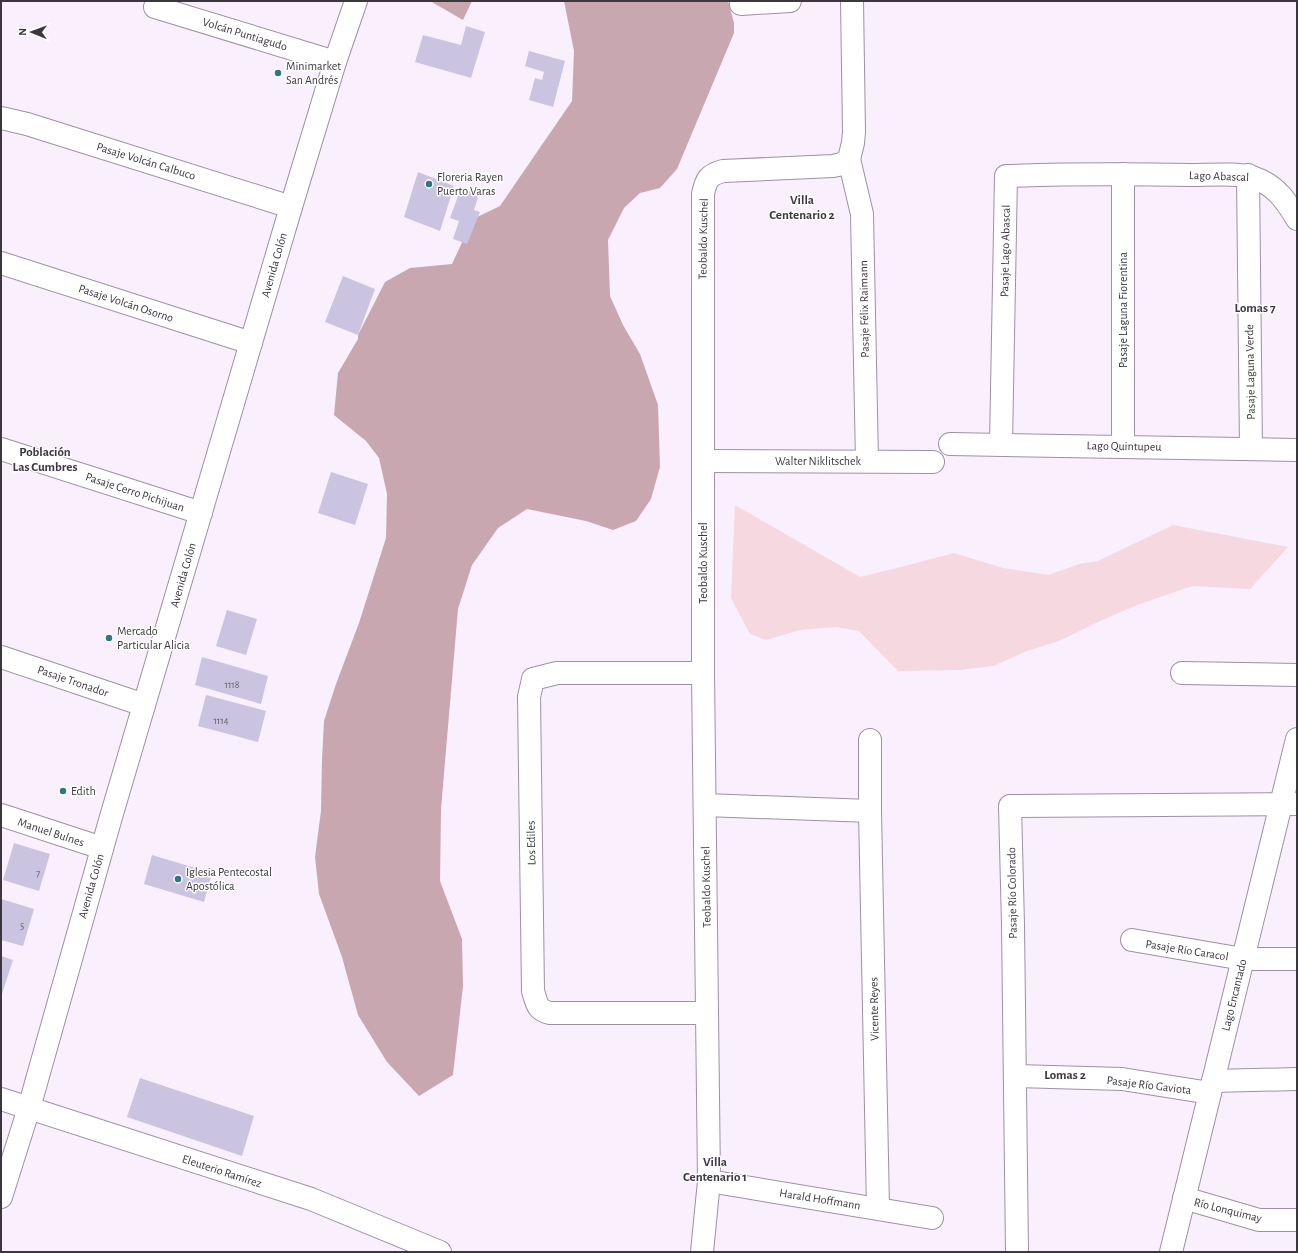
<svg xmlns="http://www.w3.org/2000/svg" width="1298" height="1253" viewBox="0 0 1298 1253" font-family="'Alegreya Sans',sans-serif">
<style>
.green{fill:#f5d8e0}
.forest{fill:#c9a7b1}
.building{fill:#cbc4e1}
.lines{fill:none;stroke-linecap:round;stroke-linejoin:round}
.minor-casing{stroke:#9f90a5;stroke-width:24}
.tertiary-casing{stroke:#9f90a5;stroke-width:24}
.secondary-casing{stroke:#9f90a5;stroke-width:24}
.minor{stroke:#fff;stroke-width:22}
.tertiary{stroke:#fff;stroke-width:22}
.secondary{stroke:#fff;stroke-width:22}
.poi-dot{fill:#307583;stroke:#fff;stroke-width:1.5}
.labels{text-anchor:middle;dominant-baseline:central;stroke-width:3;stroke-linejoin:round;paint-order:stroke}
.number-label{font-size:10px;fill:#605a68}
.street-label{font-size:12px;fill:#3c363f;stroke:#fff}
.poi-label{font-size:12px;fill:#3c363f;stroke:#fff;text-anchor:start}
.neighbourhood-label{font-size:13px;font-weight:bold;fill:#413546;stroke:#fff}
</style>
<rect width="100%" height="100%" fill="#f9effd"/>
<path class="green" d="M735 505 860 577 901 567 954 553 1003 568 1049 575 1079 564 1098 561 1173 525 1288 547 1250 589 1192 586 1137 605 1098 622 1059 641 1027 651 993 666 960 670 898 671 859 631 836 627 800 630 766 640 750 634 731 598Z"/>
<g class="forest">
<path d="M430 1H472L463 20Z"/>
<path d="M564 1H728L734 23V33L677 169 660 188 640 193 624 208 608 240 610 296 623 325 640 354 658 405 660 467 651 499 636 521 613 530 586 521 527 509 498 528 472 565 458 609 441 809 440 881 462 939 463 986 453 1075 419 1096 387 1062 358 1015 342 957 319 894 315 857 321 811 322 760 324 721 336 684 359 623 386 538 387 494 379 458 366 441 334 415 338 373 358 339V335L385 282 410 268 452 264 473 219 500 206 572 101 574 51Z"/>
</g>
<g class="building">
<path d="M466 26 485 32 471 78 415 62 423 35 461 45Z"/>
<path d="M529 51 565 61 553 107 529 100 535 78 542 80 544 72 525 66Z"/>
<path d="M418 172 454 186 440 231 404 217Z"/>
<path d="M461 188 479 194 474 210 480 212 467 244 453 239 459 221 450 218Z"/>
<path d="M343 276 375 289 358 335 325 322Z"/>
<path d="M331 472 368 484 355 525 318 513Z"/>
<path d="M227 610 257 619 246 655 216 646Z"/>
<path d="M202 657 268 676 261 704 195 685Z"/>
<path d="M206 695 266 711 258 742 198 726Z"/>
<path d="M14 843 50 854 39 891 3 880Z"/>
<path d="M152 855 212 873 204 902 144 884Z"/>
<path d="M1 899 34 909 23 946 1 940Z"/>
<path d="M1 956 13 960 1 997Z"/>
<path d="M140 1078 254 1116 242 1156 127 1117Z"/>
</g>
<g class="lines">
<defs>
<g id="minor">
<path d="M741 4 790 1"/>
<path d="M155 7 335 62"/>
<path d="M1 118 27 124 291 207"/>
<path d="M849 159 862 214 867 461"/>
<path d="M1123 174V446"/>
<path d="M1248 175 1251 449"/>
<path d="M1 263 251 343"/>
<path d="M950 444 1297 450"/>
<path d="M1001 444 1006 176C1068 174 1129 174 1191 175 1210 175 1241 172 1257 179 1276 186 1287 202 1297 219"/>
<path d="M1 449 201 513"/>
<path d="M703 461 933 462"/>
<path d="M1 657 144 705"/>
<path d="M703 673H557L533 679 529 697 533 991C537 1004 537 1010 550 1013H707"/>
<path d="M1182 673 1297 675"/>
<path d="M870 740V811L878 1208"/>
<path d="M705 805 870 811"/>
<path d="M1132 940 1243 959H1297"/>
<path d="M1015 1076 1122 1079 1210 1093"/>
<path d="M1213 1081 1297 1079"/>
<path d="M1 1099 311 1199 440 1252"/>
<path d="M709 1181 932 1218"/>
<path d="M1184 1198 1259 1220H1297"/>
<path d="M702 1252 709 1181 703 673V194C706 180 708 175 723 171L833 166 842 164 849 159 853 143 854 132 852 1"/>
<path d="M1017 1252 1013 925 1010 806 1297 804"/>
</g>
<g id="tertiary">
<path d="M1 815 102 848"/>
<path d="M1171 1252 1297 739"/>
</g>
<path id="secondary" d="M1 1197 29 1108 111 817 291 207 335 62 356 1"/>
</defs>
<use href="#minor" class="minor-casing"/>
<use href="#tertiary" class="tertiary-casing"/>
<use href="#secondary" class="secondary-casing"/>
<use href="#minor" class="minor"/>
<use href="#tertiary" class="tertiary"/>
<use href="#secondary" class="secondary"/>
</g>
<g class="poi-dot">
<circle cx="278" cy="73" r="4"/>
<circle cx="429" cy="184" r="4"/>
<circle cx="109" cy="638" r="4"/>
<circle cx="63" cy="791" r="4"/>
<circle cx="178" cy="879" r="4"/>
</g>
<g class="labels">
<g class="number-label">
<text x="232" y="685">1118</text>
<text x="221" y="721">1114</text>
<text x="38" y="874">7</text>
<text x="22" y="926">5</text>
</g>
<g class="street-label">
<text transform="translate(245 34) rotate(17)">Volcán Puntiagudo</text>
<text transform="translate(146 161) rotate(17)">Pasaje Volcán Calbuco</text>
<text transform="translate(1219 176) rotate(2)">Lago Abascal</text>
<text transform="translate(703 239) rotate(-89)">Teobaldo Kuschel</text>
<text transform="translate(1005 251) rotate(-89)">Pasaje Lago Abascal</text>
<text transform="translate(274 265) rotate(-74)">Avenida Colón</text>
<text transform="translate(126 303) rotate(18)">Pasaje Volcán Osorno</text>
<text transform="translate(864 309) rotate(-91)">Pasaje Félix Raimann</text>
<text transform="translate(1123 310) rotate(-90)">Pasaje Laguna Fiorentina</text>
<text transform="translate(1250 372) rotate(-91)">Pasaje Laguna Verde</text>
<text transform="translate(1124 446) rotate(1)">Lago Quintupeu</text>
<text x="818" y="461">Walter Niklitschek</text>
<text transform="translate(135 492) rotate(18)">Pasaje Cerro Pichijuan</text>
<text transform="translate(703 563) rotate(-90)">Teobaldo Kuschel</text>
<text transform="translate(183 575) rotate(-74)">Avenida Colón</text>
<text transform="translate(73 681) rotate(19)">Pasaje Tronador</text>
<text transform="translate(51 832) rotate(18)">Manuel Bulnes</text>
<text transform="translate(531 843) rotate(-91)">Los Ediles</text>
<text transform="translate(91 886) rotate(-74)">Avenida Colón</text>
<text transform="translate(706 887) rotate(-91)">Teobaldo Kuschel</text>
<text transform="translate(1012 893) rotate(-91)">Pasaje Río Colorado</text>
<text transform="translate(1187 950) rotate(9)">Pasaje Río Caracol</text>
<text transform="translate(1234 995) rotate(-76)">Lago Encantado</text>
<text transform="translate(874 1009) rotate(-91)">Vicente Reyes</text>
<text transform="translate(1149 1085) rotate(7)">Pasaje Río Gaviota</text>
<text transform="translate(222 1171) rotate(18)">Eleuterio Ramírez</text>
<text transform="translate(820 1199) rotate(9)">Harald Hoffmann</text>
<text transform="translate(1228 1210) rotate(14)">Río Lonquimay</text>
</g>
<g class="poi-label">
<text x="286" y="66">Minimarket<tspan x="286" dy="14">San Andrés</tspan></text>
<text x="437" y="177">Floreria Rayen<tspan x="437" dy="14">Puerto Varas</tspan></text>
<text x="117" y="631">Mercado<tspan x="117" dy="14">Particular Alicia</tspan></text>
<text x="71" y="791">Edith</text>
<text x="186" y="872">Iglesia Pentecostal<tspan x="186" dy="14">Apostólica</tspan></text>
</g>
<g class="neighbourhood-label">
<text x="802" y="200">Villa<tspan x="802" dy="15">Centenario 2</tspan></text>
<text x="1255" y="308">Lomas 7</text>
<text x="45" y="452">Población<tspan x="45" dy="15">Las Cumbres</tspan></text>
<text x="1065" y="1075">Lomas 2</text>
<text x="715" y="1162">Villa<tspan x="715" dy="15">Centenario 1</tspan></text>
</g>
</g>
<rect width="1298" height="1253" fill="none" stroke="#3c363f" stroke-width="4"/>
<g transform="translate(32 32) rotate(271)" stroke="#ffffff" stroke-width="3" paint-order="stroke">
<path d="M0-3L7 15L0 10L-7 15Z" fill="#3c363f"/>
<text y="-6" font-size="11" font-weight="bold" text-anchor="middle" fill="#3c363f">N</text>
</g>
</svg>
